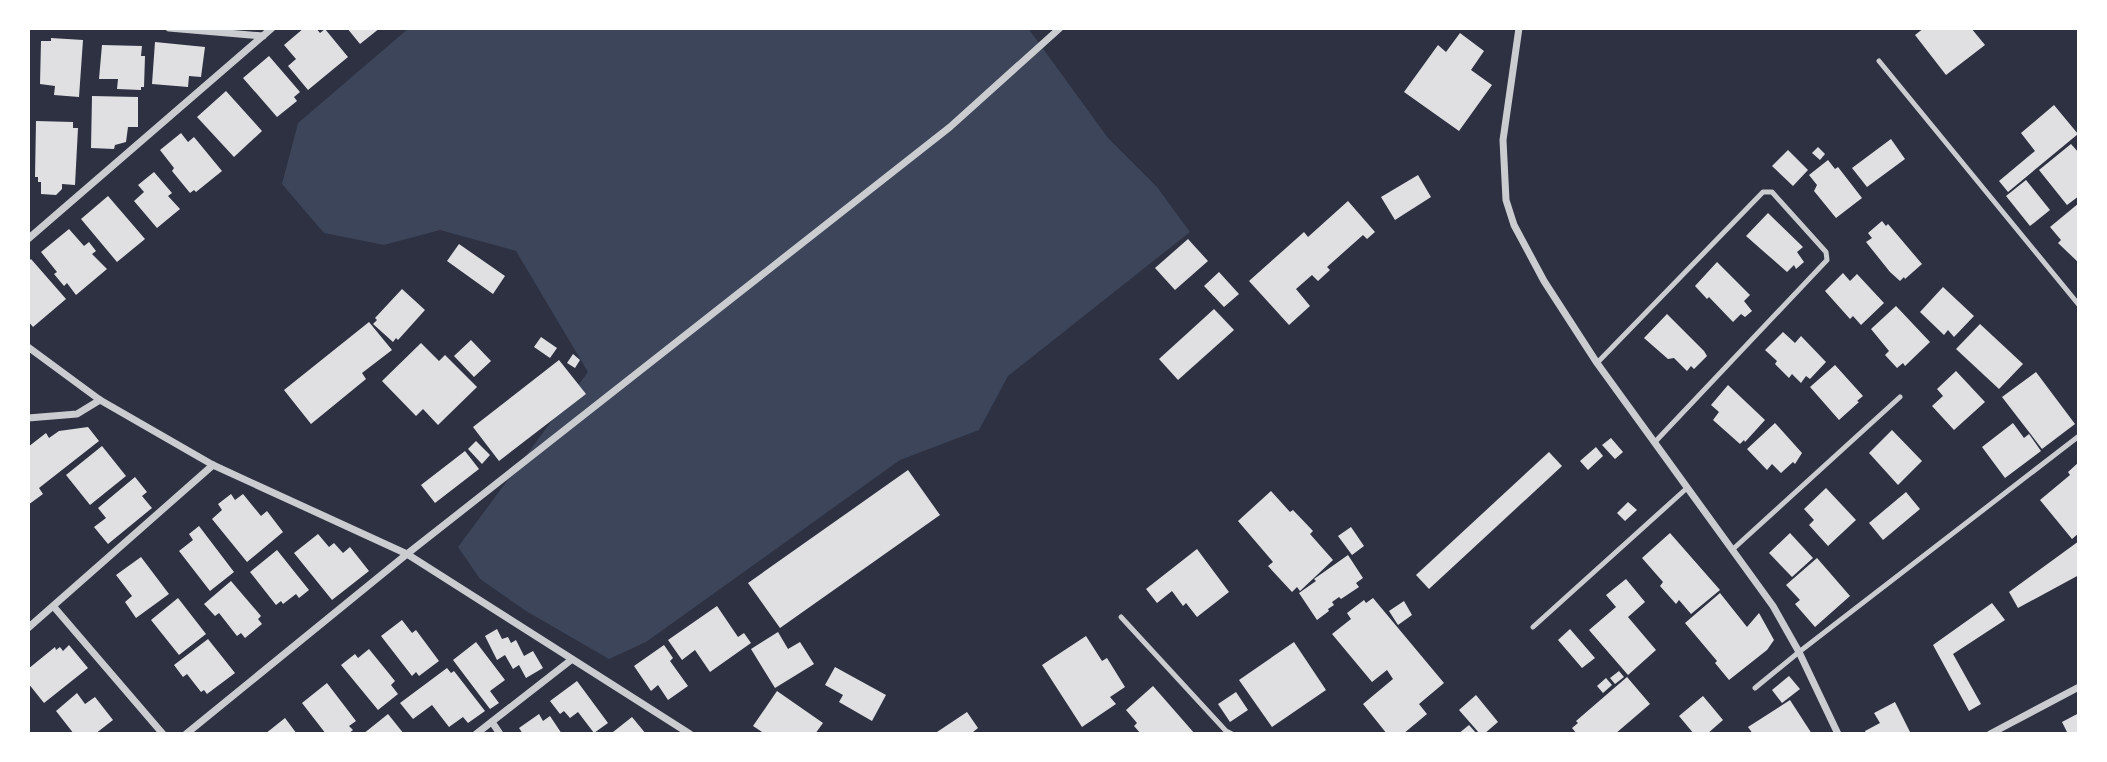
<svg xmlns="http://www.w3.org/2000/svg" width="2107" height="762" viewBox="0 0 2107 762" font-family="Karla,sans-serif">
<style>
.green{fill:#3c4559}
.building{fill:#e0e0e3}
.lines{fill:none;stroke-linecap:round;stroke-linejoin:round}
.service{stroke:#caccd0;stroke-width:5}
.minor{stroke:#caccd0;stroke-width:7}
</style>
<rect width="100%" height="100%" fill="#2d3142"/>
<path class="green" d="M409 28H1028L1108 138 1157 187 1190 232 1008 376 979 430 900 460 646 642 609 659 526 611 480 579 458 547 588 372 516 251 440 230 384 245 324 233 282 184 298 123Z"/>
<g class="building">
<path d="M304 28H316L320 33 325 29 348 57 308 90 288 66 296 59 284 45Z"/>
<path d="M347 28H380L360 44Z"/>
<path d="M1924 28H1971L1985 45 1946 75 1915 35Z"/>
<path d="M1460 33 1484 51 1471 70 1492 85 1459 131 1404 92 1438 45 1446 52Z"/>
<path d="M51 38 83 40 79 97 54 95 55 86 40 84 41 41H51Z"/>
<path d="M155 42 205 47 201 77 189 76 188 87 152 84Z"/>
<path d="M102 45 142 46 141 56H145L144 87H141V90L117 89 118 79H99Z"/>
<path d="M269 56 300 92 294 97 297 101 277 117 243 78Z"/>
<path d="M226 91 262 131 234 157 197 117Z"/>
<path d="M92 96 138 97V127H128L126 142 115 145 114 149 91 148Z"/>
<path d="M2054 105 2078 134 2008 192 1999 181 2035 151 2021 133Z"/>
<path d="M36 121 73 122V128H78L75 185 62 184V189L56 195 41 194V182H38V177H35Z"/>
<path d="M181 133 188 142 194 137 222 171 196 192 194 190 190 193 172 171 174 168 160 150Z"/>
<path d="M1891 139 1905 159 1867 187 1852 168Z"/>
<path d="M2071 144 2079 153V196L2067 205 2039 170Z"/>
<path d="M1818 147 1825 154 1820 160 1812 153Z"/>
<path d="M1788 150 1808 170 1793 186 1772 166Z"/>
<path d="M1828 160 1835 169 1838 167 1862 198 1836 218 1814 191 1817 185 1809 175Z"/>
<path d="M154 172 172 193 168 196 180 209 157 228 134 201 144 192 138 185Z"/>
<path d="M1418 175 1431 197 1395 220 1381 197Z"/>
<path d="M2026 180 2050 210 2030 226 2006 196Z"/>
<path d="M108 196 145 239 117 262 81 219Z"/>
<path d="M1348 201 1375 232 1367 239 1363 235 1327 267 1330 270 1318 281 1312 275 1296 289 1310 306 1289 325 1249 281 1304 232 1308 237Z"/>
<path d="M2079 203V263L2058 243 2061 240 2050 227Z"/>
<path d="M1768 213 1803 247 1797 252 1804 262 1796 269 1794 265 1787 272 1746 236Z"/>
<path d="M1882 221 1886 226 1888 224 1922 264 1905 279 1904 277 1900 281 1890 272 1866 242 1872 238 1868 233Z"/>
<path d="M69 229 84 246 89 242 96 251 92 254 107 269 76 295 67 283 64 286 54 274 57 272 41 252Z"/>
<path d="M1188 239 1208 261 1175 290 1155 268Z"/>
<path d="M459 244 505 276 493 294 447 261Z"/>
<path d="M31 259 66 299 33 327 28 321V262Z"/>
<path d="M1717 262 1750 295 1744 301 1752 311 1745 317 1741 314 1733 322 1709 297 1707 299 1695 286Z"/>
<path d="M1219 272 1239 294 1224 307 1204 286Z"/>
<path d="M1843 273 1850 281 1857 274 1884 303 1861 325 1853 316 1850 319 1825 291Z"/>
<path d="M1943 287 1974 316 1954 337 1948 330 1944 335 1920 312Z"/>
<path d="M402 289 425 310 398 340 396 338 393 342 373 324 377 320 375 318Z"/>
<path d="M1896 306 1930 342 1905 366 1903 363 1897 368 1885 355 1889 351 1871 329Z"/>
<path d="M1214 309 1234 330 1178 380 1159 359Z"/>
<path d="M1667 314 1704 351 1707 356 1694 369 1691 366 1687 371 1674 358 1668 359 1644 338Z"/>
<path d="M369 322 392 350 362 373 366 379 311 424 284 390Z"/>
<path d="M1980 324 2023 364 1999 389 1956 349Z"/>
<path d="M1783 332 1795 343 1801 336 1826 362 1810 379 1806 376 1801 383 1792 374 1789 378 1775 364 1777 361 1765 350Z"/>
<path d="M541 337 557 348 550 358 534 347Z"/>
<path d="M471 340 491 361 474 377 454 356Z"/>
<path d="M421 343 439 361 445 355 477 387 438 425 423 409 416 416 382 381Z"/>
<path d="M573 354 580 360 575 368 567 363Z"/>
<path d="M559 360 586 394 499 461 473 427Z"/>
<path d="M1835 365 1863 396 1857 401 1859 402 1839 420 1810 387Z"/>
<path d="M1956 371 1985 402 1954 430 1932 406 1943 396 1937 389Z"/>
<path d="M2036 372 2075 424 2042 449 2002 397Z"/>
<path d="M1728 385 1765 420 1745 442 1744 440 1740 444 1713 420 1719 412 1711 405Z"/>
<path d="M1775 423 1802 453 1795 464 1793 462 1781 473 1772 464 1767 470 1747 449Z"/>
<path d="M2013 423 2024 438 2029 434 2041 451 2005 478 1982 447Z"/>
<path d="M88 427 99 441 39 488 43 494 28 505V447L46 433 49 438 59 431Z"/>
<path d="M1892 430 1922 461 1898 485 1869 453Z"/>
<path d="M1611 438 1623 452 1615 459 1602 445Z"/>
<path d="M476 441 490 455 482 464 468 449Z"/>
<path d="M102 446 126 476 90 505 66 475Z"/>
<path d="M1596 447 1603 456 1588 470 1580 461Z"/>
<path d="M465 451 479 469 435 503 421 485Z"/>
<path d="M1549 452 1562 466 1429 589 1416 575Z"/>
<path d="M2079 462V533L2072 539 2040 500 2070 475 2068 472Z"/>
<path d="M908 470 940 515 780 628 748 583Z"/>
<path d="M135 477 147 492 142 496 152 508 108 544 94 527 106 518 98 508Z"/>
<path d="M1826 488 1856 520 1828 546 1809 525 1814 520 1804 509Z"/>
<path d="M1271 491 1290 512 1293 510 1313 531 1310 534 1333 560 1300 591 1297 587 1292 592 1268 566 1273 562 1238 521Z"/>
<path d="M1906 492 1920 509 1883 540 1869 523Z"/>
<path d="M231 494 235 500 243 494 261 516 267 511 283 532 247 562 212 519 222 510 218 504Z"/>
<path d="M1628 502 1637 510 1625 521 1617 513Z"/>
<path d="M199 526 234 572 210 591 179 551 193 540 189 534Z"/>
<path d="M1351 527 1364 546 1352 555 1338 536Z"/>
<path d="M1670 533 1720 590 1691 614 1679 600 1676 604 1660 586 1663 582 1642 558Z"/>
<path d="M1790 533 1813 558 1792 577 1769 553Z"/>
<path d="M318 534 329 547 334 543 343 553 350 547 369 571 332 600 294 553Z"/>
<path d="M2079 541V575L2018 608 2009 592Z"/>
<path d="M1197 549 1229 592 1197 617 1186 603 1183 606 1172 591 1157 603 1146 589Z"/>
<path d="M277 550 309 590 299 598 296 594 283 604 281 601 276 605 250 572Z"/>
<path d="M1348 555 1363 578 1356 583 1359 587 1341 599 1339 597 1332 602 1334 605 1328 609 1329 611 1317 620 1299 593 1316 581 1314 579Z"/>
<path d="M141 557 169 594 136 618 125 602 132 596 116 575Z"/>
<path d="M1817 558 1850 596 1815 627 1795 604 1800 600 1786 585Z"/>
<path d="M1626 579 1645 602 1628 617 1656 650 1628 675 1589 630 1616 607 1606 595Z"/>
<path d="M231 581 261 616 258 619 262 624 245 638 241 633 237 636 219 613 215 616 204 604Z"/>
<path d="M1720 593 1747 627 1759 613 1774 640 1767 650 1729 680 1715 663 1717 661 1685 623Z"/>
<path d="M178 598 206 634 179 655 151 620Z"/>
<path d="M1373 598 1444 683 1419 704 1427 714 1403 734H1387L1363 704 1393 679 1387 670 1372 682 1332 634 1351 619 1347 613 1364 600 1366 603Z"/>
<path d="M1404 601 1412 615 1398 625 1389 611Z"/>
<path d="M1992 603 2005 620 1953 654 1981 704 1969 711 1933 645Z"/>
<path d="M717 606 738 637 744 633 751 643 710 672 695 650 682 660 668 640Z"/>
<path d="M402 620 412 633 416 630 439 661 419 676 416 672 412 676 381 636Z"/>
<path d="M497 629 502 639 508 637 511 643 516 640 524 656 533 651 543 668 526 678 519 665 513 669 505 655 497 660 485 636Z"/>
<path d="M1570 629 1595 658 1582 668 1558 640Z"/>
<path d="M778 632 788 649 800 642 814 664 775 688 751 649Z"/>
<path d="M1086 636 1102 661 1107 658 1125 687 1110 697 1116 704 1082 727 1042 665Z"/>
<path d="M208 639 235 673 207 694 204 690 201 692 187 674 183 677 174 665Z"/>
<path d="M476 642 505 680 490 691 499 703 490 709 453 660Z"/>
<path d="M1294 642 1326 690 1272 727 1239 680Z"/>
<path d="M69 645 88 668 44 703 28 683V669L55 647 56 650 60 647 63 651Z"/>
<path d="M664 645 673 658 670 661 688 686 668 700 658 685 651 691 634 666Z"/>
<path d="M369 649 395 681 391 685 398 694 378 710 341 665 355 654 358 658Z"/>
<path d="M835 667 886 695 872 721 839 702 843 695 825 685Z"/>
<path d="M447 668 451 673 454 671 485 711 468 723 463 717 449 727 432 705 413 719 400 703Z"/>
<path d="M1619 671 1624 677 1615 684 1610 678Z"/>
<path d="M1789 676 1800 689 1782 703 1772 690Z"/>
<path d="M1627 677 1650 704 1615 734H1577L1572 728 1578 723 1576 721Z"/>
<path d="M1606 678 1612 685 1603 693 1597 686Z"/>
<path d="M577 681 608 723 594 733 578 712 570 718 564 711 560 714 550 701Z"/>
<path d="M327 683 356 721 349 726 353 730 348 734H326L302 703Z"/>
<path d="M1153 686 1195 734H1141L1134 726 1137 723 1126 710Z"/>
<path d="M777 691 823 723 815 734H765L753 726Z"/>
<path d="M1236 692 1248 710 1230 722 1218 704Z"/>
<path d="M77 693 85 704 95 697 113 720 95 734H74L56 711Z"/>
<path d="M1476 695 1498 722 1484 734H1480L1459 710Z"/>
<path d="M1703 696 1723 720 1707 734H1694L1679 716Z"/>
<path d="M1790 700 1812 734H1753L1748 727Z"/>
<path d="M1895 702 1911 734H1866L1865 731 1880 723 1874 713Z"/>
<path d="M967 712 978 728 973 732 974 734H934Z"/>
<path d="M2079 713V734H2068L2062 722Z"/>
<path d="M388 714 404 734H363Z"/>
<path d="M539 714 543 721 550 716 562 734H523L519 728Z"/>
<path d="M632 717 646 734H615L613 732Z"/>
<path d="M285 718 297 734H265Z"/>
<path d="M1469 725 1477 734H1458Z"/>
</g>
<g class="lines">
<g class="service">
<path d="M1879 61 2079 305"/>
<path d="M1597 363 1763 192H1772L1826 252 1827 260 1654 443"/>
<path d="M1732 550 1900 397"/>
<path d="M1121 617 1226 731 1232 734"/>
<path d="M1533 627 1687 488"/>
<path d="M1755 688 1799 652 2079 436"/>
</g>
<g class="minor">
<path d="M169 28 263 36"/>
<path d="M1519 28 1503 140 1506 200 1514 225 1544 281 1597 363 1773 606 1799 652 1838 734"/>
<path d="M28 239 272 28"/>
<path d="M28 347 100 400 213 465 407 554 690 734"/>
<path d="M28 418 77 414 100 400"/>
<path d="M54 607 163 734"/>
<path d="M28 628 213 465"/>
<path d="M492 722 500 734"/>
<path d="M186 734 407 554 950 127 1060 28"/>
<path d="M476 734 571 660"/>
<path d="M1990 734 2079 687"/>
</g>
</g>
<rect width="2107" height="762" fill="none" stroke="#ffffff" stroke-width="60"/>
</svg>
